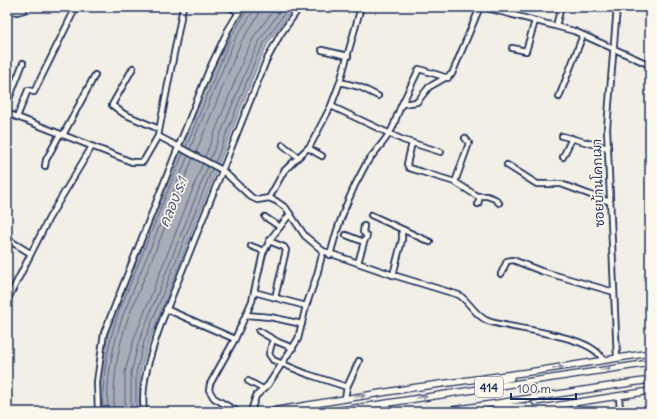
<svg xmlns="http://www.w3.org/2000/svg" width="657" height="419" viewBox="0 0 657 419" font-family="Delius,'Playpen Sans Thai',sans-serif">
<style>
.water{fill:#a9adb7;stroke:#707b93}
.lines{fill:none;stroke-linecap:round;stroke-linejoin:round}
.shore{stroke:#546182;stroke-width:1}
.minor-casing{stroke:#1b2f5e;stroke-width:8}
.major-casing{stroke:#1b2f5e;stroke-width:8}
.minor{stroke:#fbf7ec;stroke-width:4.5}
.major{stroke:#fbf7ec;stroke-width:5.5}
.oneway{fill:#8b93a5}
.labels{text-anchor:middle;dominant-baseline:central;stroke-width:3.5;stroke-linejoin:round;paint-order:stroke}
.shield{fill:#fbf7ec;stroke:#5e6b89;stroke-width:1}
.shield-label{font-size:12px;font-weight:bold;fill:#1b2f5e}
.street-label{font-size:13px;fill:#1b2f5e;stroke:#fbf7ec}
.water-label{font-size:14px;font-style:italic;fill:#465579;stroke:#fbf7ec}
</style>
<rect width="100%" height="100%" fill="#f2efe6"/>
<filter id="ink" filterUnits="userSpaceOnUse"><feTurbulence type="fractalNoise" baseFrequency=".025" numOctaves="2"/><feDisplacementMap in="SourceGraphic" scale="8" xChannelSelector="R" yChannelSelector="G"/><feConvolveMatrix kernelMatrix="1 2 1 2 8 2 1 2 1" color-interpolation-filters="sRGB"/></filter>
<g filter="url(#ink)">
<path class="water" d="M246 7H294L268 43 260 59 148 344 140 373V412H99C98 375 102 347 114 312L227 35Z"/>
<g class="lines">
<g class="shore">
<path d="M186 147 231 37 249 7"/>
<path d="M190 149 235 39 252 13 254 7"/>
<path d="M196 152 241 42 258 16 260 7"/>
<path d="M205 157 246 53 255 35 276 7"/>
<path d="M210 160 252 56 261 38 283 7"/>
<path d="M215 163 256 58 265 41 289 7"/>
<path d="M103 412C102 378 107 346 118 314L183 153"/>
<path d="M108 412C106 378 112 348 123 315L188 156"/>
<path d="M114 412C113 378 117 350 128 318L193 158"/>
<path d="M125 412V372L134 339 203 163"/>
<path d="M131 412V373L139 341 208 166"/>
<path d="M136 412V373L144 342 212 169"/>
</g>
<defs>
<g id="minor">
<path d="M229 7 239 12"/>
<path d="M483 7 574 31 650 65"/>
<path d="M7 9 17 12 24 10 25 7"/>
<path d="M556 26 561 7"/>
<path d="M512 48 526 51 535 21"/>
<path d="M322 50 348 56"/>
<path d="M133 68 112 105 124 114 159 129"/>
<path d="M340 82 360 87 378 96"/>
<path d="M559 97 583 35"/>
<path d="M7 104 23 63"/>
<path d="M402 104 419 69 448 78"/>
<path d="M331 106 403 140 441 152"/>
<path d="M7 113 132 162H143L158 136 183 7"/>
<path d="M17 117 28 90 34 92 76 7"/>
<path d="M63 135 95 75"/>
<path d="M158 136 222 170 251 197 257 200 269 198 276 201 286 208 305 236 323 251 393 275 459 295C470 302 475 316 488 321 513 330 592 334 603 360"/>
<path d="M562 136 608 148"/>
<path d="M412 143 407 164 409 168 455 182 477 196H487L495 199 499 203"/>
<path d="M283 145 298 157"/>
<path d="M308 148 322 156"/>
<path d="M563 157 572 138"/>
<path d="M507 165 537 184H561L610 202"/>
<path d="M45 166 46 160 60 134"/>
<path d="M455 182 469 143 465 138"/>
<path d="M269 198 284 171 310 146 331 106 340 82 361 7"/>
<path d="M478 204 480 196"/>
<path d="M371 215 430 242"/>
<path d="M265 217 280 227"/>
<path d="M346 235 364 242 358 263"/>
<path d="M7 239 30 253"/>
<path d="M269 241 284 247 286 250 275 298"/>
<path d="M364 242 367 236 363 232 364 226"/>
<path d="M251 246 264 251"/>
<path d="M330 255C338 223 350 192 366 164 374 152 387 140 393 127 396 119 398 112 402 104L417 102 429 87 452 74 480 7"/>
<path d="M501 274 507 261 513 260 541 271 614 292"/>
<path d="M393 275 402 240V230"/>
<path d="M254 292 306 306"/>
<path d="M7 301 49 218 91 148"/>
<path d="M166 309 235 339"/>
<path d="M246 315 270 317 302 324"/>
<path d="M259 331 278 342 293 348"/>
<path d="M273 339 269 354 273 360 278 362 307 374 347 387"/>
<path d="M617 358 607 128 617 7"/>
<path d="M248 381 263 389"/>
<path d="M619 396 620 412"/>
<path d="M345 398 347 387 359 361"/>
<path d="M98 412 97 382 104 333 209 70 228 30 242 7"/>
<path d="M144 412C140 381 152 350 162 321L266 61 280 35 300 7"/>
<path d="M238 412 214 398 209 390 210 384 235 339 252 301 263 253 272 237 290 214"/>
<path d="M253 412 252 408 256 396 268 385 298 339 306 306 317 275 323 251"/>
</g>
<g id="major">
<path d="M488 383 511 378"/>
<path d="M496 407 530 406"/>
<path d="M266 412 411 388 536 371 650 353"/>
<path d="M329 412 650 363"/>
<path d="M439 412 650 380"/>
<path d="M515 412 650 391"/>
</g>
</defs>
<use href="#minor" class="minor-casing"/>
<use href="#major" class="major-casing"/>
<use href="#minor" class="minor"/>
<use href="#major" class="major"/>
</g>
<defs><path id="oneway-solid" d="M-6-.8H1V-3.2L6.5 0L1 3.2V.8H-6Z"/></defs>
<g class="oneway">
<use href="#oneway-solid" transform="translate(558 368) rotate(-10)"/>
<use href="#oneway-solid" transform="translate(606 369) rotate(-8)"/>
<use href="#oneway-solid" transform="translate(360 396) rotate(-9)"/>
<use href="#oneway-solid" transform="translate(422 397) rotate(-9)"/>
</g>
</g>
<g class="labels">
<rect class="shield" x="475" y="377" width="28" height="20" rx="3"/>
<g class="shield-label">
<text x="489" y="387">414</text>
</g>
<g class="street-label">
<text transform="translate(598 183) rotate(-92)">ซอยบ้านโคกเมา</text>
</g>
<g class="water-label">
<text transform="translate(173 202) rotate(-68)">คลอง ร.1</text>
</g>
</g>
<rect width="657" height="419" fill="none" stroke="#fbf7ec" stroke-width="24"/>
<rect x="12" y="12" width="633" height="395" fill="none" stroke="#1b2f5e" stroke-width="1.5" filter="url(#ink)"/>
<path d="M511 393v6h65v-6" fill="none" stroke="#1b2f5e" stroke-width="2"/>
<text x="517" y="393" font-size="12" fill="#1b2f5e" stroke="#fbf7ec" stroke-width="3" paint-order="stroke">100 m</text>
</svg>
